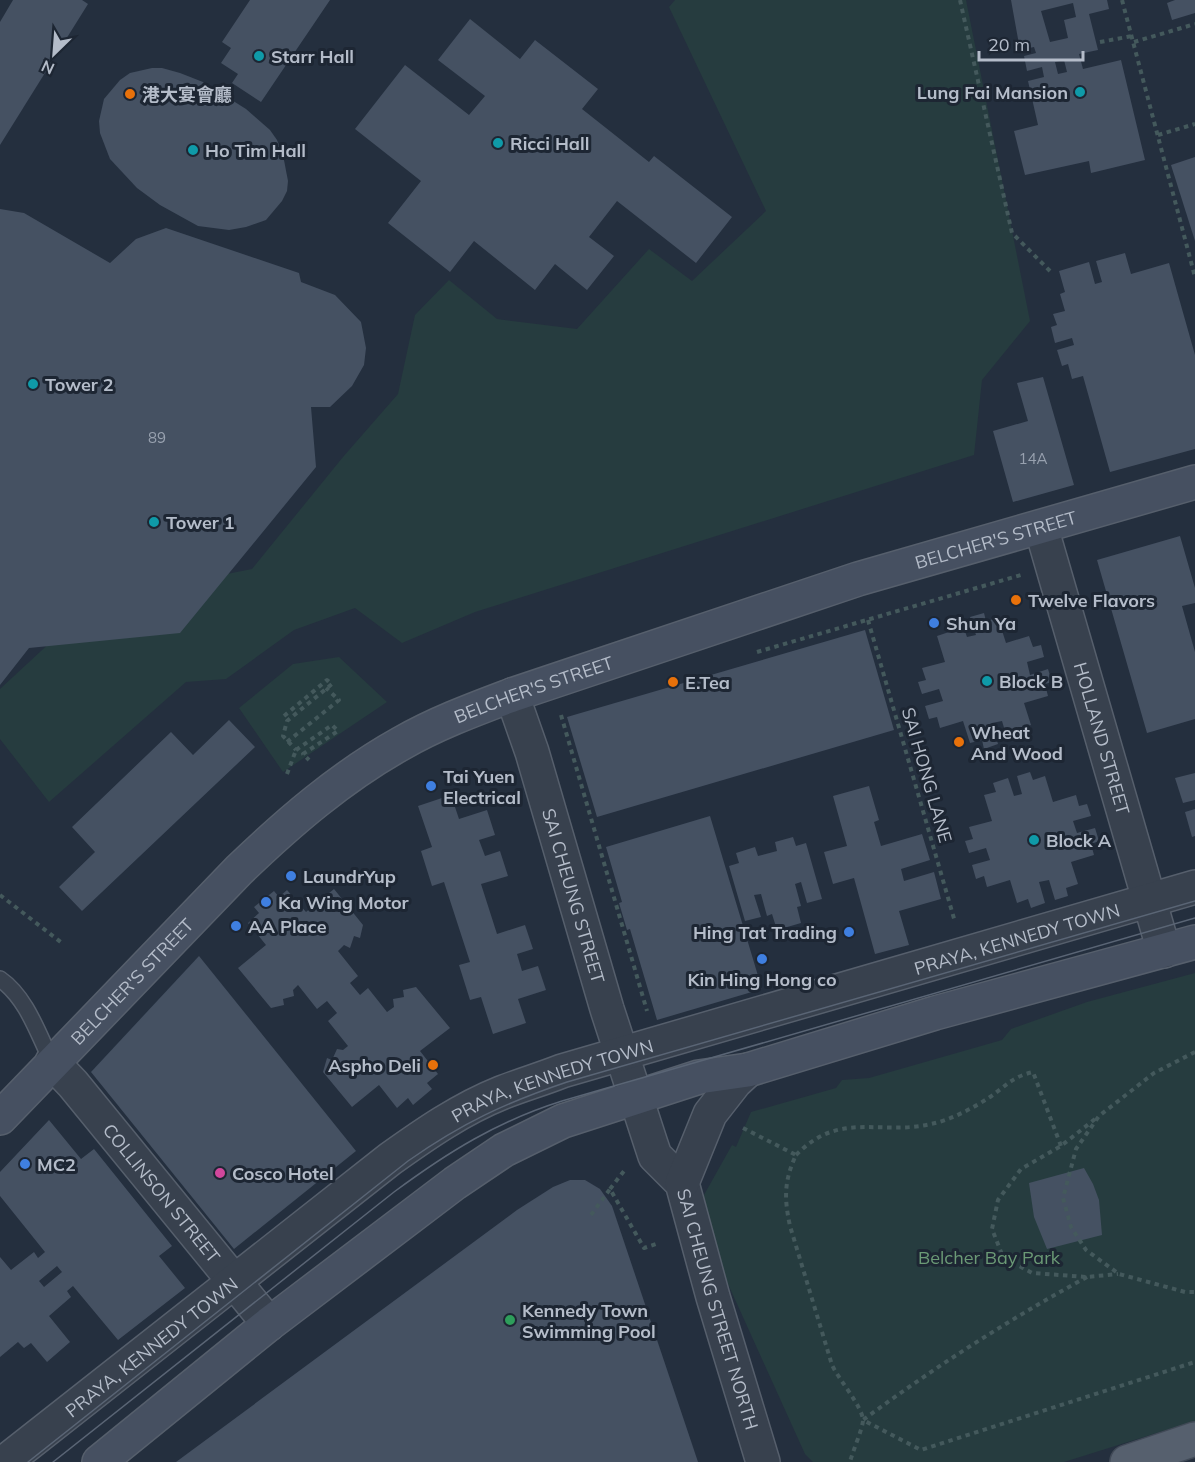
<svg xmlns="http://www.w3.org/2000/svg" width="1195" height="1462" viewBox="0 0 1195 1462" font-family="Mulish,'Noto Sans TC',sans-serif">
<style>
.green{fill:#263c3f}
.building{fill:#455162;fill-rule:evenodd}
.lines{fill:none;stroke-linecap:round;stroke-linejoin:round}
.service-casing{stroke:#565f6c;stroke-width:18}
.tertiary-casing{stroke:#565f6c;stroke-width:36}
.secondary-casing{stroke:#565f6c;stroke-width:36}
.primary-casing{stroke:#414a57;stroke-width:36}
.path{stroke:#44595c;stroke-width:4;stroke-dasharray:4.5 4.5;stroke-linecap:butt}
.service{stroke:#38414e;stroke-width:15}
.tertiary{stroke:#38414e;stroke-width:33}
.secondary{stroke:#465061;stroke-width:33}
.primary{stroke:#56606e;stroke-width:33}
.tram{stroke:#5a6575;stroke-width:1.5}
.culture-dot{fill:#0f9aa8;stroke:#1d2633;stroke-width:2}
.food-dot{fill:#e8710a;stroke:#1d2633;stroke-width:2}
.shop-dot{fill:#3f7fe0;stroke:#1d2633;stroke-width:2}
.hotel-dot{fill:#d1479c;stroke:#1d2633;stroke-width:2}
.leisure-dot{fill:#2e9e5b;stroke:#1d2633;stroke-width:2}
.labels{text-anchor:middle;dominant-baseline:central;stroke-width:6;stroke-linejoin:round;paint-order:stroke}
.number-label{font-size:15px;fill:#98a1af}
.poi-label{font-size:18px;font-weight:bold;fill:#b4bcc9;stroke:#1d2633;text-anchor:start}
.street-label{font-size:18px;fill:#b4bcc9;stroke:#1d2633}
.park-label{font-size:18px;fill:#6b9a76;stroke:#1d2633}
</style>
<rect width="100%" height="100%" fill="#242f3e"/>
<g class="green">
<path d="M675 0H966L1030 321 982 380 974 455 475 612 402 643 355 608 294 630 226 679 186 682 49 802 0 739V689L96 600 252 569 343 457 398 394 415 315 449 280 497 319 577 329 649 249 692 281 766 211 669 7Z"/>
<path d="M339 657 387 702 283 772 239 708 293 664Z"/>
<path d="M1195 973V1421L1064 1462H813L805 1454 695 1211 732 1145 736 1147 751 1112 836 1088 842 1080 869 1078 1002 1040 1011 1029 1087 1002Z"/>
</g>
<g class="building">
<path d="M13 0H82L88 4 0 145V22Z"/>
<path d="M250 0H330L261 102 232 83 238 74 221 63 231 48 222 42Z"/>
<path d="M1011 0H1107L1109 9 1089 14 1098 50 1079 54 1083 69 1121 60 1145 160 1091 173 1089 161 1025 175 1014 131 1038 125 1028 81 1044 77 1042 67 1027 71 1024 56 1036 53 1034 47 1020 50ZM1073 3 1076 17 1064 20 1068 38 1050 42 1041 11ZM1064 60 1067 72 1058 74 1055 62Z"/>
<path d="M1175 0H1195V13L1172 20 1167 3Z"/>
<path d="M470 19 520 59 535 40 598 89 582 109 649 162 654 156 732 217 696 263 617 201 589 237 614 256 587 290 555 264 535 290 474 241 450 272 388 223 421 181 355 129 405 65 469 115 485 96 438 60Z"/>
<path d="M152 68H162L180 73 203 82 246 109 270 130 277 140 283 155 288 181 287 191 282 201 266 220 246 227 229 230 198 226 160 205 137 188 110 159 100 133 99 121 104 99 120 80 130 73Z"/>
<path d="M1195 157V241L1171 165Z"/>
<path d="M0 209 24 213 110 263 136 239 166 228 299 273 301 282 335 295 361 322 366 348 364 365 352 386 330 407H311L316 467 180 633 29 648 0 685Z"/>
<path d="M1125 253 1131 274 1169 263 1195 355V449L1110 472 1083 376 1072 379 1068 364 1062 366 1057 350 1074 345 1072 338 1055 343 1051 327 1057 325 1053 314 1065 311 1060 294 1065 292 1059 271 1089 262 1095 284 1102 282 1096 261Z"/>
<path d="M1043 377 1074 485 1013 502 993 431 1028 421 1017 383Z"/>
<path d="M1180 536 1195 588V603L1182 606 1195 652V719L1147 733 1097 560Z"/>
<path d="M984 613 986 621 998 618 1006 643 1029 636 1033 647 1041 645 1044 657 1027 662 1030 675 1048 669 1052 682 1045 684 1048 696 1024 703 1031 725 1019 729 1021 737 1008 741 1002 721 992 723 998 744 984 749 982 740 970 743 963 721 940 728 937 717 929 719 925 706 943 701 939 689 922 694 918 682 926 680 922 668 945 662 937 636 949 632 946 624 961 620 967 637 976 635 970 617Z"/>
<path d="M865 630 894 730 597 817 567 717Z"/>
<path d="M229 720 255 747 82 911 59 887 95 852 72 827 171 732 193 755Z"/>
<path d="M1030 772 1033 780 1045 776 1053 802 1076 795 1079 806 1087 804 1091 816 1073 821 1077 833 1095 828 1099 841 1091 844 1094 855 1071 862 1078 884 1066 888 1068 896 1055 900 1049 880 1039 882 1045 903 1031 908 1028 899 1017 903 1010 880 987 887 984 876 976 879 972 865 990 860 986 848 969 853 965 841 973 839 969 827 992 821 984 795 996 792 993 783 1008 778 1014 796 1022 794 1017 776Z"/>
<path d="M1195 773V800L1183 803 1175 778Z"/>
<path d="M869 786 879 820 874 822 881 846 922 834 930 860 901 869 904 881 934 872 941 899 899 911 909 945 875 954 854 878 833 884 824 852 847 846 833 796Z"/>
<path d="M451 795 459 819 487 810 495 835 479 840 485 856 500 851 508 876 481 884 497 934 525 925 533 949 517 954 522 971 538 966 546 990 518 999 526 1023 493 1034 481 997 470 1000 459 965 470 962 444 882 432 886 421 851 432 847 418 806Z"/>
<path d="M1195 809V836L1192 837 1185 812Z"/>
<path d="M710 816 762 989 657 1020 630 929 627 930 619 903 622 902 606 847Z"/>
<path d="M793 837 796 846 806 843 822 899 807 903 801 882 795 884 801 906 797 907 801 923 777 930 772 914 767 916 761 894 754 895 761 917 745 921 729 866 739 863 736 853 755 847 758 856 777 851 775 842Z"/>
<path d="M334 889 363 925 360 938 354 936 350 948 344 945 338 951 358 976 350 983 360 995 368 988 387 1012 394 1007 393 999 404 997 403 990 416 987 450 1028 420 1051 438 1074 427 1083 432 1089 413 1105 408 1098 397 1108 379 1085 352 1107 323 1072 327 1058 332 1060 337 1049 343 1050 348 1046 328 1021 337 1013 327 1001 317 1009 298 985 293 990 294 996 283 999 284 1005 271 1008 238 968 266 945 248 923 259 913 254 907 274 891 279 897 287 890 306 912Z"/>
<path d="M199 956 356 1151 234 1249 91 1072Z"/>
<path d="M49 1120 81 1159 94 1149 172 1246 159 1256 185 1288 118 1340 73 1286 67 1291 71 1297 49 1316 70 1342 47 1362 31 1343 24 1348 18 1342 0 1357V1257L11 1270 34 1252 38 1258 45 1252 0 1196V1172ZM57 1266 62 1272 44 1287 39 1281Z"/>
<path d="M1084 1168 1093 1184 1099 1200 1102 1235 1047 1249 1034 1217 1029 1183Z"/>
<path d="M570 1180H585L600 1189 612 1206 698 1462H176L517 1210 553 1187Z"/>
</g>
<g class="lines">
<defs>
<path id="service" d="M0 979C27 998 38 1034 52 1062"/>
<g id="tertiary">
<path id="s1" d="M1041 527 1164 951"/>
<path id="s2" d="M512 695 532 752 607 1009 651 1144 655 1156 682 1183 713 1297 763 1462"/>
<path id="s3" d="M52 1062 73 1084 269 1324"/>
<path d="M682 1183 710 1114 735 1082 748 1070"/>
<path id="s4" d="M5 1462 390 1159C425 1134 461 1109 501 1093 521 1085 542 1079 562 1071L1195 887"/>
</g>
<g id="secondary">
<path id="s5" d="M0 1118 239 870C289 822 341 777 402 743 437 723 475 709 512 695L858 579 1195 482"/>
<path d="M99 1462 269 1324 455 1183 504 1150 563 1121 699 1077 748 1070 935 1013 1195 942"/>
</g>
<path id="primary" d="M1127 1462 1195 1439"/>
</defs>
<use href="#service" class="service-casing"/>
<use href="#tertiary" class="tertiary-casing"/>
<use href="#secondary" class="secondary-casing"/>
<use href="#primary" class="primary-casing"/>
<g class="path">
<path d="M960 0 1012 233 1050 271"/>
<path d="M1122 0 1195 277"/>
<path d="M1100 42 1132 36"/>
<path d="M1134 42 1195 24"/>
<path d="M1158 135 1195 124"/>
<path d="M868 620 955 922"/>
<path d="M757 652 1021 575"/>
<path d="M561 715 647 1011"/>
<path d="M284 716 327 680 332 684 287 721 283 736 296 750"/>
<path d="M287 742 339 700 326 688"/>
<path d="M296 750 332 725 338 731 303 754 309 760"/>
<path d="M287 774 296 750"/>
<path d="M0 895 62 943"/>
<path d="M1195 1052 1154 1073 1099 1116 1076 1149 1063 1198 1071 1227 1086 1250 1119 1274 1185 1292H1195"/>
<path d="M1095 1119 1061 1146 1021 1169 998 1200 992 1229 1003 1257 1032 1273 1087 1277 1118 1274"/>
<path d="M743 1128 796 1155C784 1181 784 1198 790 1226L832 1365C839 1380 862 1406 863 1420 863 1428 852 1453 850 1462"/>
<path d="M796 1155C840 1110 879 1136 931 1124 951 1120 973 1108 990 1097 1007 1085 1012 1077 1033 1072L1061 1146"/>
<path d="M610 1189 624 1171"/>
<path d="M591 1215 610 1189 644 1248 659 1243"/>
<path d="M1087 1277C1008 1320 935 1367 863 1420L921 1450 1195 1362"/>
</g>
<use href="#service" class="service"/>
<use href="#tertiary" class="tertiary"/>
<use href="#secondary" class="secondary"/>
<use href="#primary" class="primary"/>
<g class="tram">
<path d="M28 1462 408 1161C462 1123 505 1103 567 1082L1195 901"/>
<path d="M53 1462 394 1192C448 1152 498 1121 562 1101L1195 918"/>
</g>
</g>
<g class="culture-dot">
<circle cx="259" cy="56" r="6"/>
<circle cx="1080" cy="92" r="6"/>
<circle cx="498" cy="143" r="6"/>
<circle cx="193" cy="150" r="6"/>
<circle cx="33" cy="384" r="6"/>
<circle cx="154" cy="522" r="6"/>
<circle cx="987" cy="681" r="6"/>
<circle cx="1034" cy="840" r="6"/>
</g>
<g class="food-dot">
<circle cx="130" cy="94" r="6"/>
<circle cx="1016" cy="600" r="6"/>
<circle cx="673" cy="682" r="6"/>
<circle cx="959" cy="742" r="6"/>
<circle cx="433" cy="1065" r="6"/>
</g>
<g class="shop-dot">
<circle cx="934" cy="623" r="6"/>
<circle cx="431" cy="786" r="6"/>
<circle cx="291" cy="876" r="6"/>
<circle cx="266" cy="902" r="6"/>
<circle cx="236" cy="926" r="6"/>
<circle cx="849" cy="932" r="6"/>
<circle cx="762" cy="959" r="6"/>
<circle cx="25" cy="1164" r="6"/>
</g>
<circle class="hotel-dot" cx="220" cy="1173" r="6"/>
<circle class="leisure-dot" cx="510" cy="1320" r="6"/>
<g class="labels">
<g class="number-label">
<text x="157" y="437">89</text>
<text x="1033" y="458">14A</text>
</g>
<g class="poi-label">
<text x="271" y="56">Starr Hall</text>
<text x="1068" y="92" text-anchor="end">Lung Fai Mansion</text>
<text x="142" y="94">港大宴會廳</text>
<text x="510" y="143">Ricci Hall</text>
<text x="205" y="150">Ho Tim Hall</text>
<text x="45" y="384">Tower 2</text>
<text x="166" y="522">Tower 1</text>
<text x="1028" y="600">Twelve Flavors</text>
<text x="946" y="623">Shun Ya</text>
<text x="999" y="681">Block B</text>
<text x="685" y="682">E.Tea</text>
<text x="971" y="732">Wheat<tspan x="971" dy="21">And Wood</tspan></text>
<text x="443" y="776">Tai Yuen<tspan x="443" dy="21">Electrical</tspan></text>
<text x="1046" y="840">Block A</text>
<text x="303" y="876">LaundrYup</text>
<text x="278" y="902">Ka Wing Motor</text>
<text x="248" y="926">AA Place</text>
<text x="837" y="932" text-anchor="end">Hing Tat Trading</text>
<text x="762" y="979" text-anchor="middle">Kin Hing Hong co</text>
<text x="421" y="1065" text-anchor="end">Aspho Deli</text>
<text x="37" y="1164">MC2</text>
<text x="232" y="1173">Cosco Hotel</text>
<text x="522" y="1310">Kennedy Town<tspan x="522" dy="21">Swimming Pool</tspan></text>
</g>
<g class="street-label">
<text stroke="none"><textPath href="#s5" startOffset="1180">BELCHER'S STREET</textPath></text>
<text stroke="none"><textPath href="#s5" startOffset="694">BELCHER'S STREET</textPath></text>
<text stroke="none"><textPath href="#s1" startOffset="220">HOLLAND STREET</textPath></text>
<text transform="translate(927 775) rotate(74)">SAI HONG LANE</text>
<text stroke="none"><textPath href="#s2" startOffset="210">SAI CHEUNG STREET</textPath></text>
<text stroke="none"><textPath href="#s4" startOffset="1158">PRAYA, KENNEDY TOWN</textPath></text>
<text stroke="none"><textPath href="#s5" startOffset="190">BELCHER'S STREET</textPath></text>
<text stroke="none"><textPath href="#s4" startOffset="672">PRAYA, KENNEDY TOWN</textPath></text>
<text stroke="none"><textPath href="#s3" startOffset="171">COLLINSON STREET</textPath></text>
<text stroke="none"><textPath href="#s2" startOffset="652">SAI CHEUNG STREET NORTH</textPath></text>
<text stroke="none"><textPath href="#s4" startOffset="186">PRAYA, KENNEDY TOWN</textPath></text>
</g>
<g class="park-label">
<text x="989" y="1257">Belcher Bay Park</text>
</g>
</g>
<g transform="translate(54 54) rotate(205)" stroke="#1d2633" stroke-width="4.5" paint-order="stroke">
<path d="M0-4.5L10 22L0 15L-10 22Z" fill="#b4bcc9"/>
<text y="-9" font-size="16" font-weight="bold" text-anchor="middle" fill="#b4bcc9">N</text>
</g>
<path d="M979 51v9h104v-9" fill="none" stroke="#b4bcc9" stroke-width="3"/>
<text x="988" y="51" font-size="18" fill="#b4bcc9" stroke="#1d2633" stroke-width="4.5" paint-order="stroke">20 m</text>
</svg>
